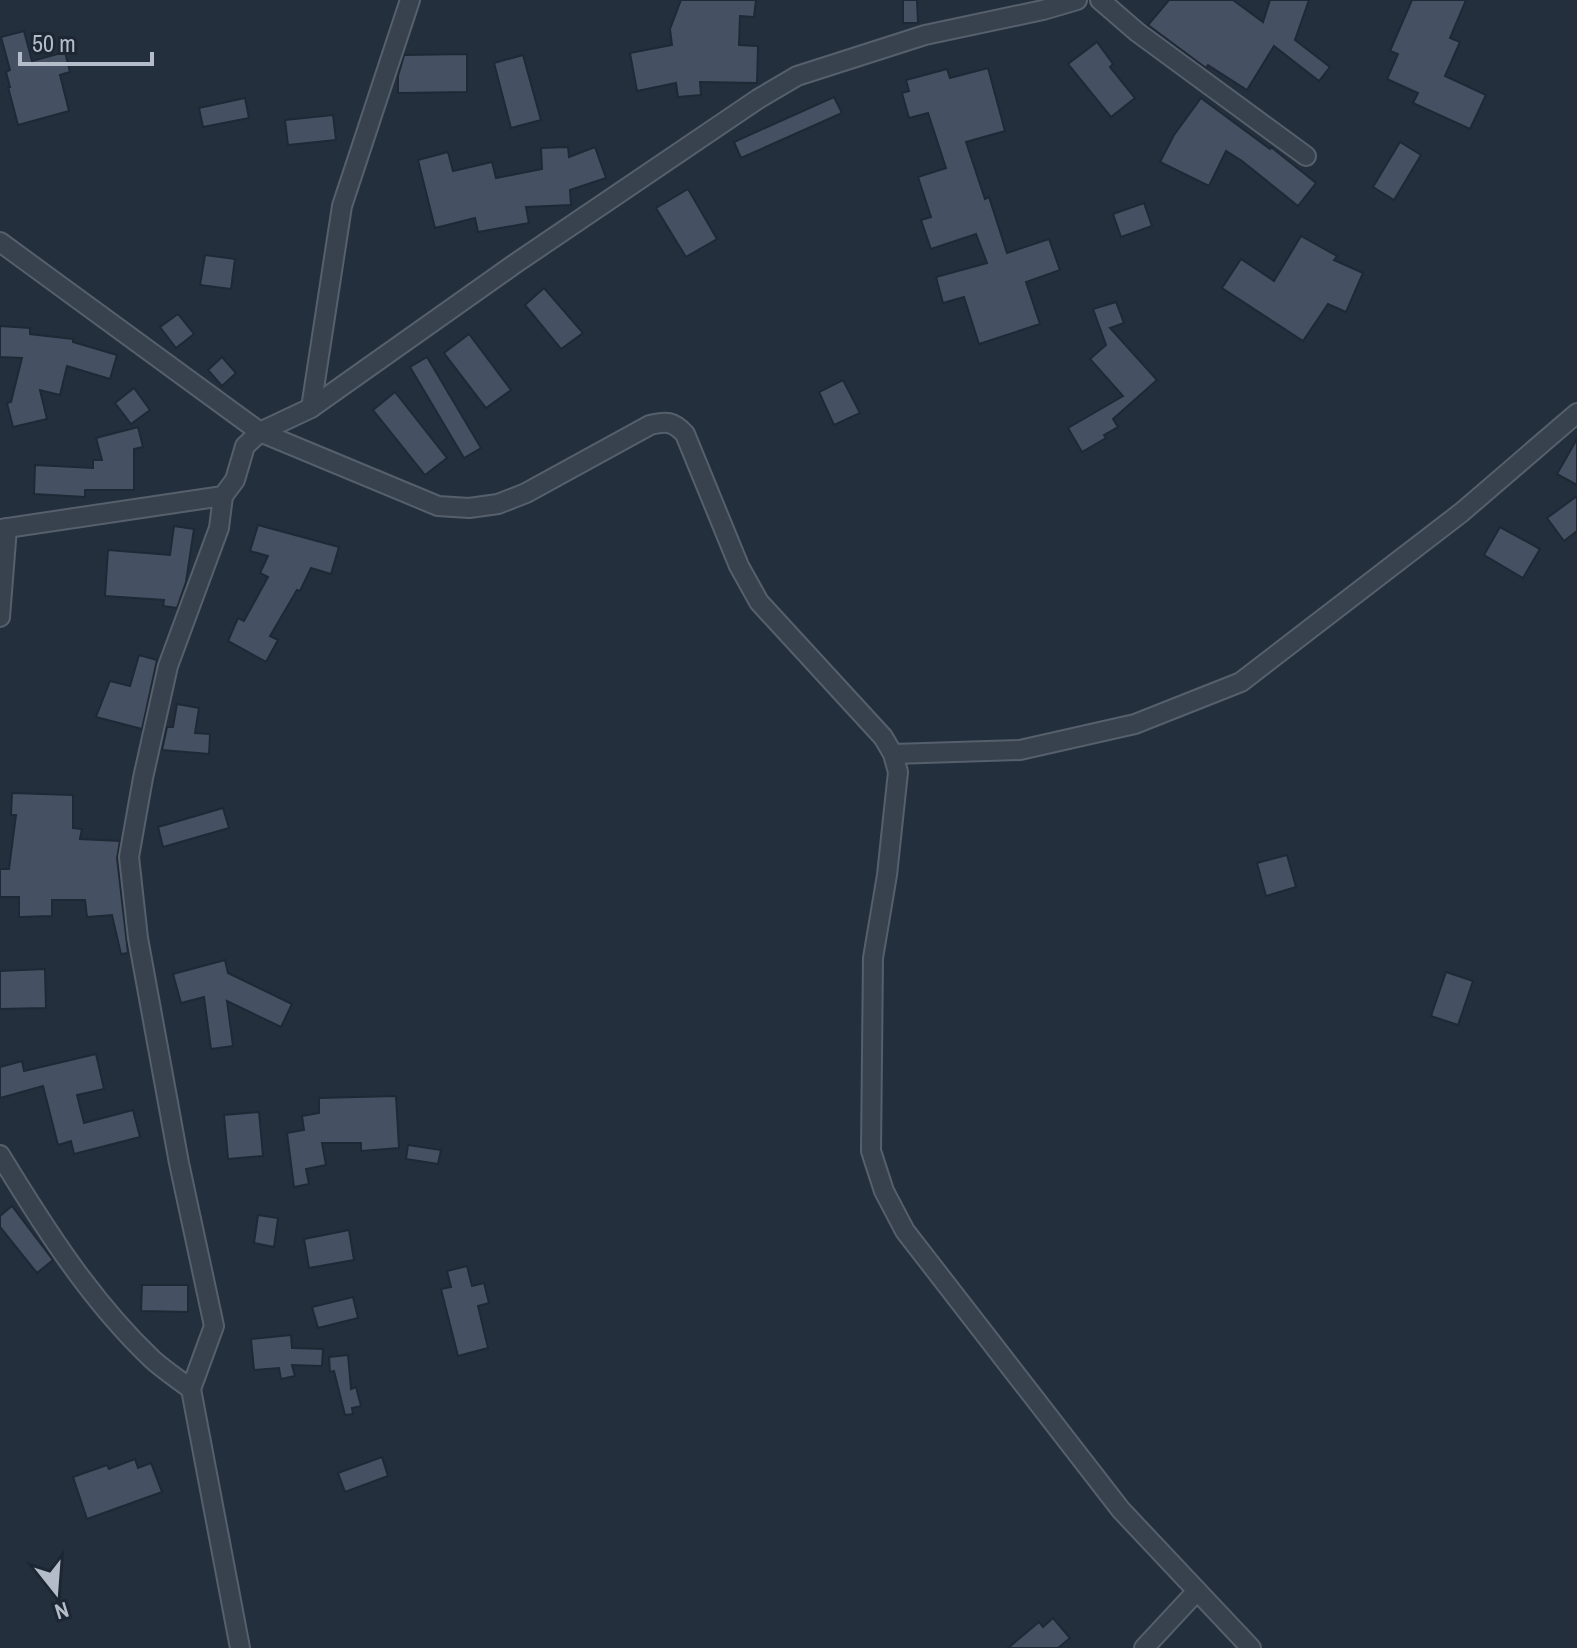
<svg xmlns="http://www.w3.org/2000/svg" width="1577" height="1648" viewBox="0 0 1577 1648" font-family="'Archivo Narrow',sans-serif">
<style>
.building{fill:#455162;stroke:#1f2835;stroke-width:2}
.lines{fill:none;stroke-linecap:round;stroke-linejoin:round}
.street-casing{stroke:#565f6c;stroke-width:22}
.street{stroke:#38414e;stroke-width:18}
</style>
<rect width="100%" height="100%" fill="#242f3e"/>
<g class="building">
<path d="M681 0H756L754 17 740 16 739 45 758 46 757 83 700 82 701 95 678 97 676 83 637 91 630 53 672 45 670 29Z"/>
<path d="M903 0H917L918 23H903Z"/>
<path d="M1169 0H1233L1263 22 1270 0H1309L1295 40 1330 67 1319 81 1274 46 1247 90 1208 65 1206 68 1148 25Z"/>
<path d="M1412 0H1466L1450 38 1460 42 1445 76 1486 95 1470 129 1413 103 1418 93 1387 79 1398 54 1390 51Z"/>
<path d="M24 31 32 61 65 52 70 72 60 75 69 111 18 125 8 87H10L6 72 10 70 1 37Z"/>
<path d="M1097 42 1113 64 1110 67 1135 98 1111 117 1068 64Z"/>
<path d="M467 54V92L398 93V76L404 55Z"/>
<path d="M523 55 541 120 511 128 494 63Z"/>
<path d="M988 68 1005 131 966 142 985 199 989 197 1007 253 1049 239 1060 270 1026 282 1040 324 979 344 964 297 943 303 936 277 987 263 976 234 931 249 921 220 931 217 918 177 946 168 928 113 909 118 902 93 909 91 906 80 947 69 950 78Z"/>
<path d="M834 97 842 113 741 158 734 142Z"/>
<path d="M245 98 249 118 203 127 199 108Z"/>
<path d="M1201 98 1270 149 1271 147 1316 183 1298 206 1242 161 1226 151 1209 186 1160 162 1174 135Z"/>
<path d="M333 115 336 140 288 145 285 120Z"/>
<path d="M1400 142 1421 155 1394 200 1373 187Z"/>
<path d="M568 147 569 157 595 147 606 178 570 190 571 205 526 207 529 223 478 232 475 218 435 228 418 160 448 152 453 171 492 162 496 178 542 169 541 148Z"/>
<path d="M688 189 717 239 686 257 656 208Z"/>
<path d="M1144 203 1152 226 1121 237 1113 214Z"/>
<path d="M1301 236 1337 256 1334 260 1363 273 1346 312 1328 304 1303 341 1222 288 1241 259 1274 281Z"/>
<path d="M205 255 235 259 231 289 200 285Z"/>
<path d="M544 288 583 333 561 349 525 305Z"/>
<path d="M1116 302 1124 323 1110 328 1157 380 1113 419 1118 427 1104 435 1106 438 1082 452 1068 428 1123 396 1090 359 1106 345 1093 309Z"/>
<path d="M178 314 194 334 176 348 160 327Z"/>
<path d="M0 326 30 328V334L73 339V342L117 355 110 379 67 366 60 395 40 390 47 419 13 427 7 403 11 402 22 358 0 357Z"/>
<path d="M469 334 511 390 486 408 444 353Z"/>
<path d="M222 357 236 373 222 386 208 370Z"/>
<path d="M427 357 481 448 464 458 410 367Z"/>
<path d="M843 380 860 413 834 425 819 392Z"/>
<path d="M134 388 150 410 131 424 115 403Z"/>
<path d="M395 392 447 458 425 475 373 410Z"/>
<path d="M138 427 143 447 134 449V490H85V497L34 494 35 465 93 468V460H102L96 438Z"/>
<path d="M1577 439V485L1557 474Z"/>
<path d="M1577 496V531L1564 541 1547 518Z"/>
<path d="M258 525 339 547 331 574 311 568 300 591 297 590 270 636 278 640 266 662 228 641 238 618 244 621 268 577 260 573 268 556 250 551Z"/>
<path d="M174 526 194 529 186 582 177 608 163 606 164 600 105 596 108 550 170 555Z"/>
<path d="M1500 527 1540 549 1523 578 1484 555Z"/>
<path d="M139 655 157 660 142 729 96 717 110 681 130 686Z"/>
<path d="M177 704 199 708 195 733 210 734 209 754 162 750 167 727H173Z"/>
<path d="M12 793 73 795V828L82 829 80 839 120 841 117 858 128 953 121 954 112 915 87 917 85 900H52V916L19 917V897H0V869H9L16 815H11Z"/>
<path d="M223 808 229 828 163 847 158 827Z"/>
<path d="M1287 855 1296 887 1266 896 1257 863Z"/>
<path d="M225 960 228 973 292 1004 281 1027 227 1001 233 1046 211 1049 204 997 181 1003 173 974Z"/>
<path d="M45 969 46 1008 0 1009V971Z"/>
<path d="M1446 972 1473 981 1458 1025 1431 1016Z"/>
<path d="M96 1054 104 1089 77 1095 84 1123 133 1110 140 1137 74 1154 71 1141 58 1145 43 1086 0 1098V1067L22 1061 24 1071Z"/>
<path d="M396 1096 399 1148 361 1151V1143H322L326 1165 306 1169 309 1184 294 1187 287 1133 304 1130 302 1116 319 1113V1098Z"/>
<path d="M259 1112 263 1156 228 1159 224 1115Z"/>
<path d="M408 1145 441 1150 438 1164 406 1159Z"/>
<path d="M12 1206 53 1260 37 1273 0 1227V1216Z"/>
<path d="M258 1215 278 1218 274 1247 254 1243Z"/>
<path d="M349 1230 354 1260 309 1268 304 1239Z"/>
<path d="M467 1266 472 1286 484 1283 489 1303 478 1306 488 1348 458 1356 441 1289 451 1287 447 1271Z"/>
<path d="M142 1285H188V1312L141 1311Z"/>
<path d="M353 1297 358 1318 318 1328 312 1307Z"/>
<path d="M291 1335 292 1348 323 1349 322 1366 292 1365 295 1376 281 1379 279 1368 254 1370 251 1339Z"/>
<path d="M348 1355 351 1389 356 1387 361 1406 352 1408 353 1414 345 1415 334 1371 330 1372 329 1357Z"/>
<path d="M382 1457 388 1476 345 1492 338 1473Z"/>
<path d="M135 1459 138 1468 151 1463 162 1492 87 1519 73 1477 107 1465 109 1469Z"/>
<path d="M1053 1618 1070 1638 1058 1648H1008L1039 1622 1043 1627Z"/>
</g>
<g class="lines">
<defs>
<g id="street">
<path d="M1100 0 1137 32 1306 156"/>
<path d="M0 242 260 432 438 506 469 508 498 504 526 493 650 425C666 421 673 421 685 434L739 566 759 602 883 737 893 754 898 772 887 875 873 958 871 1151 884 1191 905 1231 1121 1510 1251 1648"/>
<path d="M311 408 342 206 410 0"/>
<path d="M223 496 219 528 168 666 143 778 129 857 138 938 179 1163 214 1326 191 1389 240 1648"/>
<path d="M0 529 223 496 235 480 245 446 260 432 311 408 516 263 758 99 797 76 925 35 1043 10 1077 0"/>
<path d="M0 617 7 528"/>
<path d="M893 754 1020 750 1135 724 1241 682 1462 512 1577 413"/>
<path d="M0 1155C44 1227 90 1300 152 1359 164 1370 178 1379 191 1389"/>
<path d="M1144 1648 1197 1591"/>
</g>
</defs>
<use href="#street" class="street-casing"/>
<use href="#street" class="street"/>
</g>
<g transform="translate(56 1592) rotate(163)" stroke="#1d2633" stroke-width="6" paint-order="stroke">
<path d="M0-6L14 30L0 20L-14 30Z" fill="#b4bcc9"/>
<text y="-12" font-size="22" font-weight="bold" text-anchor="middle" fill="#b4bcc9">N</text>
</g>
<path d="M20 52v12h132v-12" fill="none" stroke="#b4bcc9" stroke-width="4"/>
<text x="32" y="52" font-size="24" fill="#b4bcc9" stroke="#1d2633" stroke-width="6" paint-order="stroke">50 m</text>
</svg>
